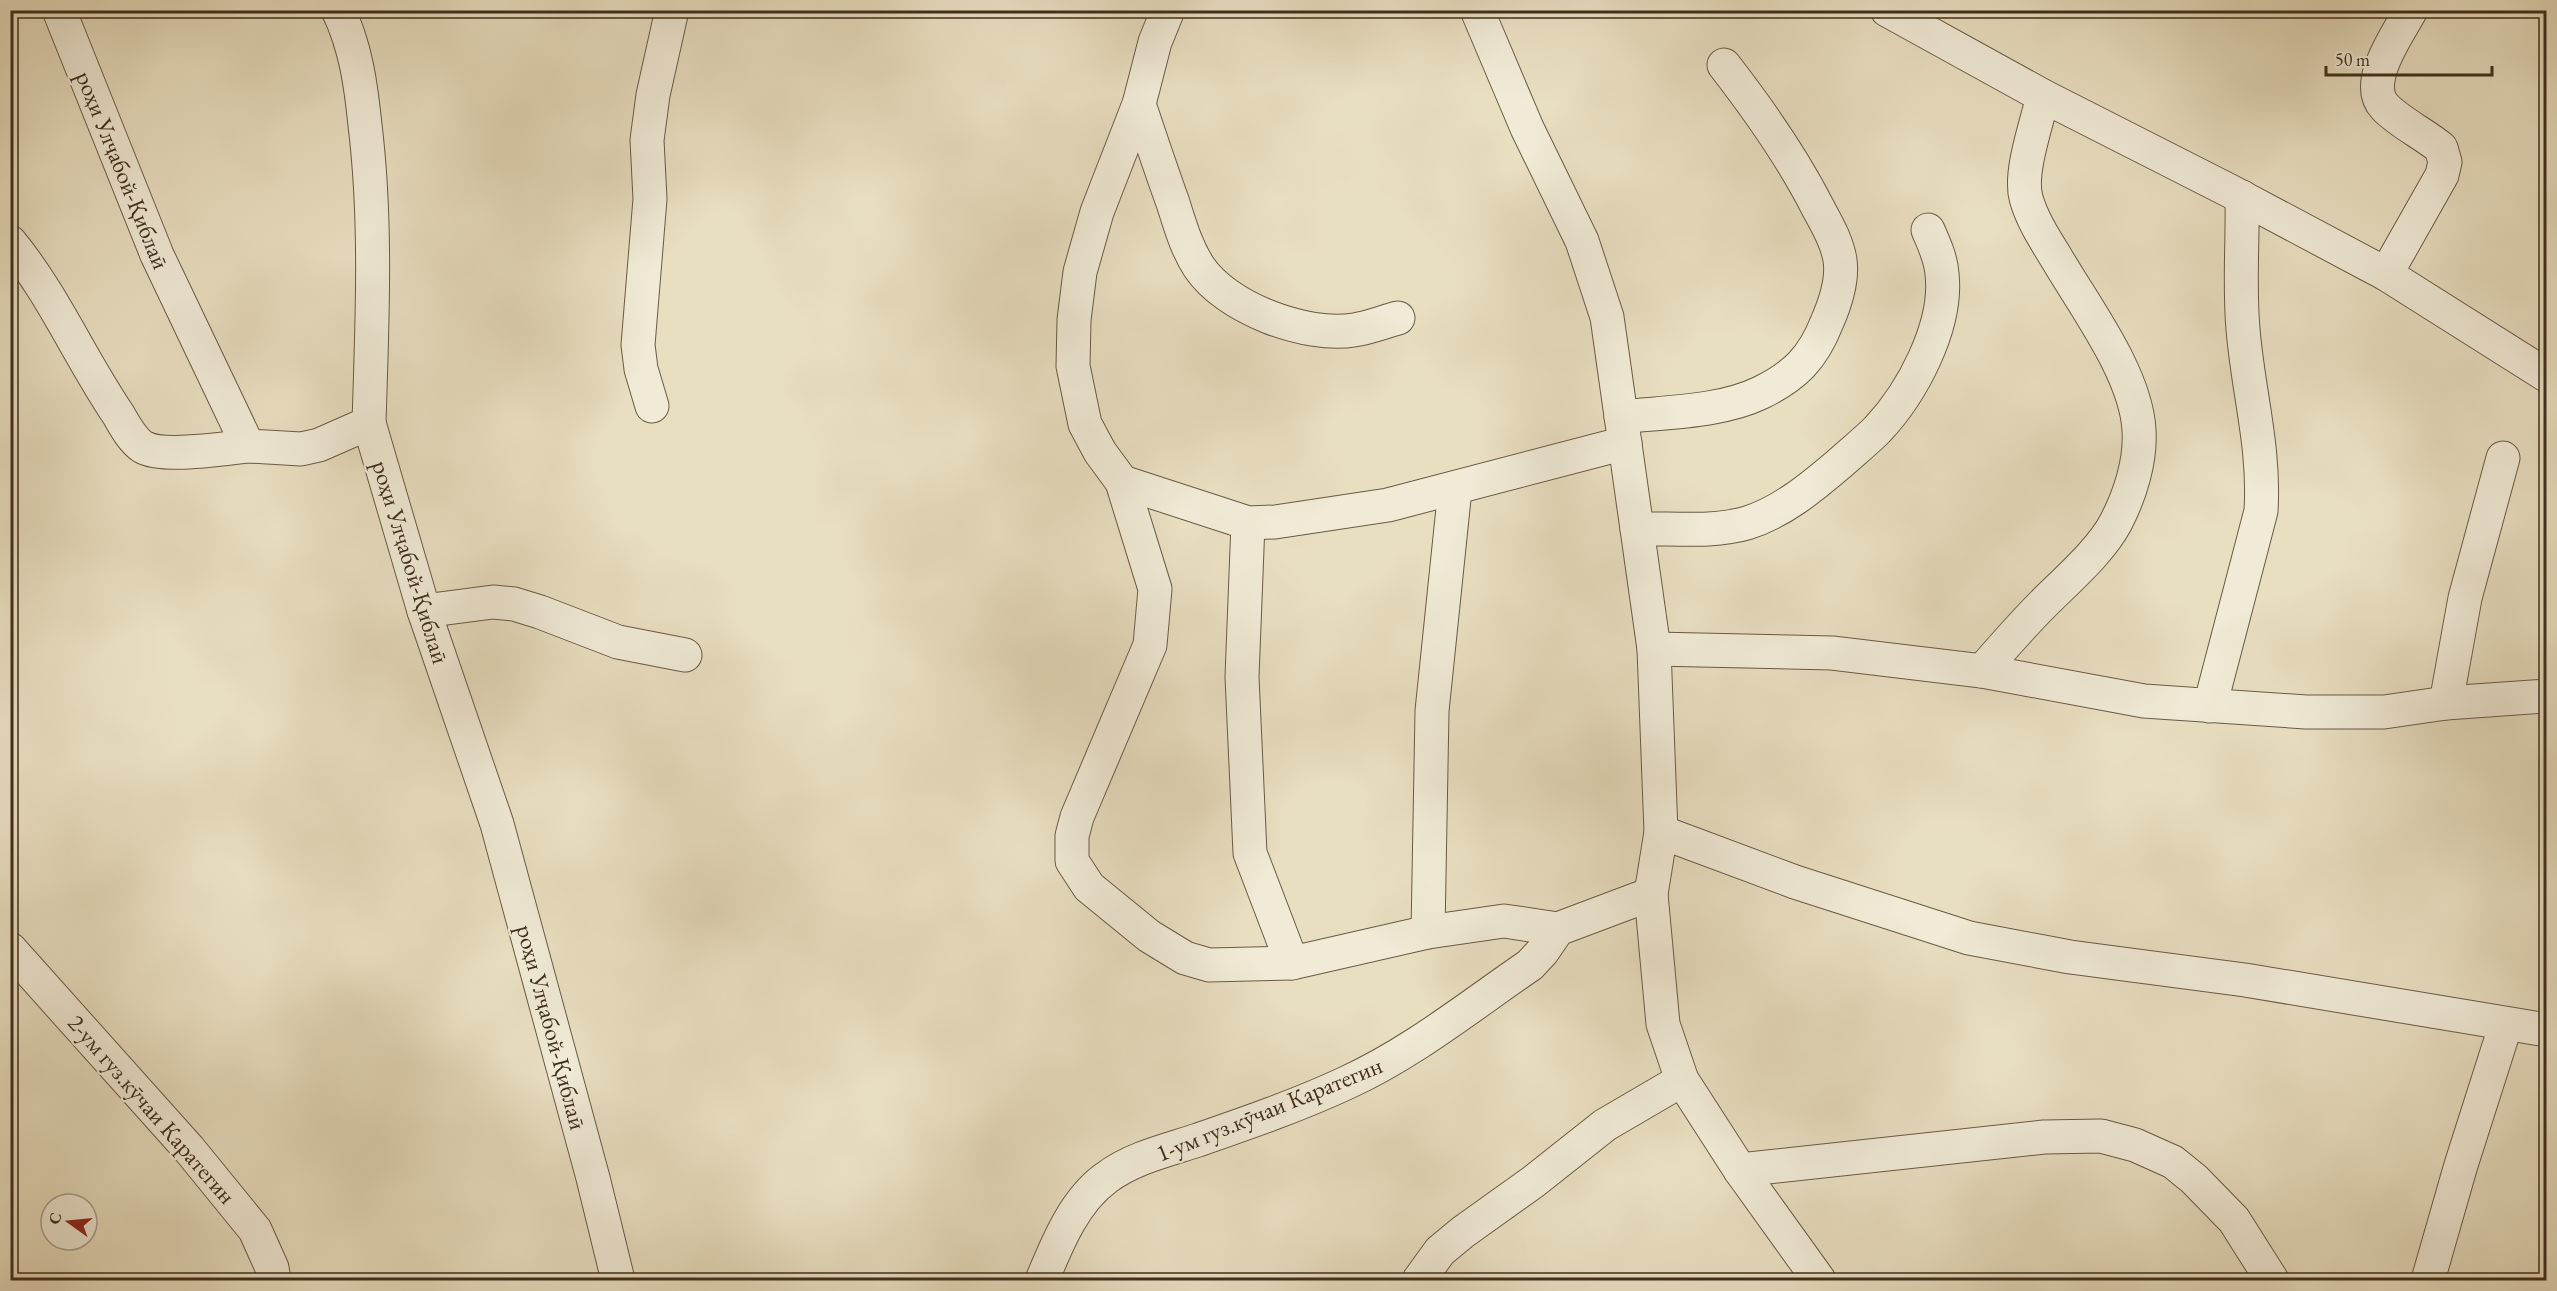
<svg xmlns="http://www.w3.org/2000/svg" width="2557" height="1291" viewBox="0 0 2557 1291" font-family="'EB Garamond',serif">
<style>
.lines{fill:none;stroke-linecap:round;stroke-linejoin:round}
.minor-casing{stroke:#695b44;stroke-width:35}
.minor{stroke:#f0ead6;stroke-width:33}
.labels{text-anchor:middle;dominant-baseline:central;stroke-width:4.5;stroke-linejoin:round;paint-order:stroke}
.street-label{font-size:24px;fill:#3f2f1b;stroke:#f0ead6}
</style>
<rect width="100%" height="100%" fill="#e8dec0"/>
<filter id="stains"><feTurbulence type="fractalNoise" baseFrequency=".00333" numOctaves="4"/><feColorMatrix values="0 0 0 0 .2 0 0 0 0 .09 0 0 0 0 .02 0 0 0 .5 -.17"/></filter>
<radialGradient id="worn" r=".72"><stop offset=".6" stop-color="#630" stop-opacity="0"/><stop offset="1" stop-color="#630" stop-opacity=".3"/></radialGradient>
<g class="lines">
<defs>
<g id="minor">
<path d="M59 10 157 255 248 446 301 449 319 445 369 423 424 611 497 824 593 1178 618 1280"/>
<path d="M338 10C356 47 361 86 365 125 377 224 372 323 369 423"/>
<path d="M1168 10 1155 42 1139 104 1097 212 1080 272 1074 320 1073 366 1085 424 1100 452 1122 482 1155 589 1150 645 1077 817 1072 836V861L1089 887 1149 936 1185 958 1209 965 1292 963 1428 932 1504 921 1558 929"/>
<path d="M1477 10 1527 128 1582 241 1607 317 1654 649 1661 832 1651 894 1663 1024 1682 1080 1740 1170 1819 1280"/>
<path d="M1887 10 2043 96"/>
<path d="M2411 10C2398 34 2362 83 2385 107 2399 122 2424 134 2441 148L2445 162 2442 175 2386 274 2546 375"/>
<path d="M1139 104C1150 137 1161 170 1173 203 1180 225 1186 247 1199 267 1226 308 1306 338 1354 330 1368 328 1383 322 1398 318"/>
<path d="M10 242C53 294 80 358 118 414 124 424 132 440 143 447 162 458 224 449 248 446"/>
<path d="M652 406 641 369 638 345 650 199 647 140 653 95 672 10"/>
<path d="M1621 417C1665 412 1721 412 1760 393 1795 376 1813 358 1827 322 1835 304 1843 281 1840 260 1837 241 1826 223 1817 206 1791 155 1759 110 1724 65"/>
<path d="M1122 482 1248 523 1275 522 1388 505 1625 443"/>
<path d="M1248 523 1242 677 1250 853 1292 963"/>
<path d="M1637 529C1672 528 1713 533 1747 523 1782 512 1812 487 1839 464 1851 453 1865 442 1877 430 1912 393 1948 326 1942 274 1941 258 1934 244 1928 230"/>
<path d="M424 611 493 602 514 604 540 612 618 642 685 655"/>
<path d="M1654 649 1832 653 1982 671 2144 701 2306 712H2384L2446 703 2546 696"/>
<path d="M1982 671C2002 648 2022 625 2043 604 2066 581 2101 551 2116 522 2130 495 2141 461 2139 430 2136 374 2085 307 2057 259 2046 241 2032 220 2026 198 2019 172 2037 123 2043 96L2230 191 2386 274"/>
<path d="M2446 703 2465 598 2503 458"/>
<path d="M2210 706 2261 511C2265 446 2248 392 2243 329 2239 285 2243 241 2242 197"/>
<path d="M1661 832 1795 882 1969 938 2070 957 2245 980 2546 1030"/>
<path d="M1428 932 1432 711 1455 489"/>
<path d="M10 949 189 1149 255 1230 272 1268 274 1280"/>
<path d="M1740 1170 2044 1137 2101 1136 2135 1145 2173 1162 2194 1179 2234 1220 2272 1280"/>
<path d="M1042 1280C1057 1244 1074 1201 1106 1178 1132 1158 1168 1150 1198 1140 1247 1123 1299 1105 1346 1083 1412 1053 1470 1006 1530 965L1543 951 1558 929 1651 894"/>
<path d="M1419 1280 1440 1251 1463 1232 1533 1182 1605 1125 1682 1080"/>
<path d="M2428 1280 2461 1165 2506 1024"/>
</g>
</defs>
<use href="#minor" class="minor-casing"/>
<use href="#minor" class="minor"/>
</g>
<g class="labels">
<g class="street-label">
<text transform="translate(123 170) rotate(68)">роҳи Улҷабой-Қиблаӣ</text>
<text transform="translate(411 562) rotate(73)">роҳи Улҷабой-Қиблаӣ</text>
<text transform="translate(552 1027) rotate(75)">роҳи Улҷабой-Қиблаӣ</text>
<text transform="translate(152 1109) rotate(49)">2-ум гуз.кӯчаи Каратегин</text>
<text transform="translate(1269 1109) rotate(-22)">1-ум гуз.кӯчаи Каратегин</text>
</g>
</g>
<rect width="2557" height="1291" fill="none" stroke="#e8dec0" stroke-width="36"/>
<rect x="12" y="12" width="2533" height="1267" fill="none" stroke="#3f2f1b" stroke-width="3"/>
<rect x="18" y="18" width="2521" height="1255" fill="none" stroke="#3f2f1b" stroke-width="1.5"/>
<g transform="translate(69 1222) rotate(285)"><circle r="28" fill="#f0ead6" stroke="#a99f8b" stroke-width="1.5"/>
<path d="M0-4.5L10 22L0 15L-10 22Z" fill="#8f2418"/>
<text y="-9" font-size="16" font-weight="bold" text-anchor="middle" fill="#3f2f1b">С</text>
</g>
<path d="M2326 66v9h166v-9" fill="none" stroke="#3f2f1b" stroke-width="3"/>
<text x="2335" y="66" font-size="18" fill="#3f2f1b" stroke="#f0ead6" stroke-width="4.5" paint-order="stroke">50 m</text>
<rect width="100%" height="100%" filter="url(#stains)"/>
<rect width="100%" height="100%" fill="url(#worn)"/>
</svg>
